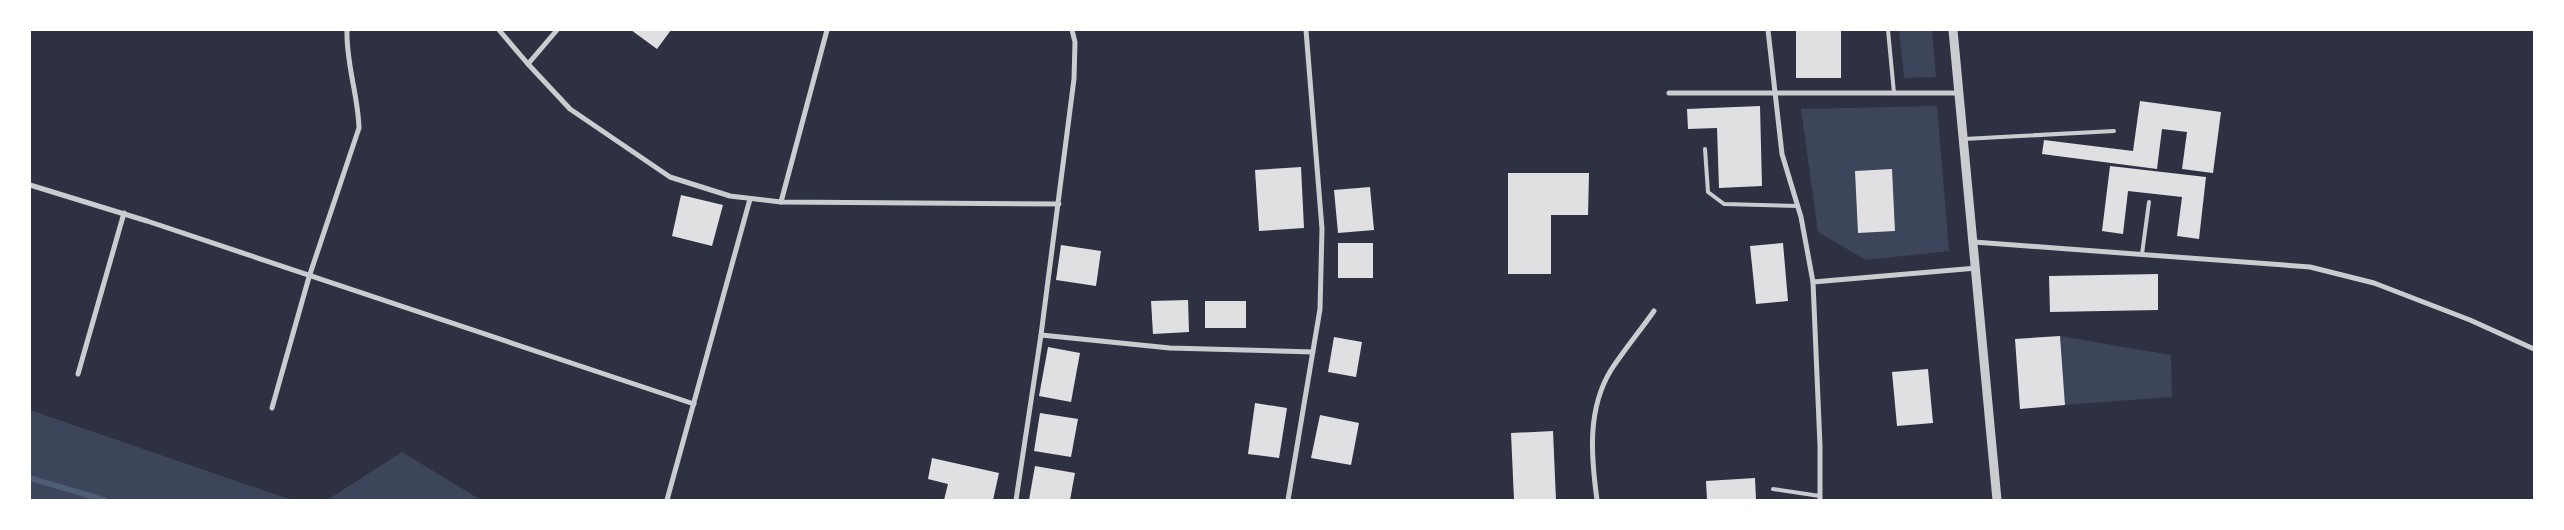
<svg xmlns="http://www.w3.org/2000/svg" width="2564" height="530" viewBox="0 0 2564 530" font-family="Helvetica,sans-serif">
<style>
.green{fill:#3c4559}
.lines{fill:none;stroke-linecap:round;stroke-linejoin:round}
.stream{stroke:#4f5d75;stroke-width:5.5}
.building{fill:#e0e0e3}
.service{stroke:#caccd0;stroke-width:4}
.minor{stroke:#caccd0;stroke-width:5}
.tertiary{stroke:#caccd0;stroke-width:9}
</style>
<rect width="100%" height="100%" fill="#2d3142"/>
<g class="green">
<path d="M1899 30H1932L1936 77 1904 78Z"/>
<path d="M1937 106 1949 251 1866 260 1818 232 1801 109Z"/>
<path d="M2060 336 2171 355 2172 397 2065 405Z"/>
<path d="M30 410 292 500H30Z"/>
<path d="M402 452 481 500H327Z"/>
</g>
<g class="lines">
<path class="stream" d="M30 478 104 500"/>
</g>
<g class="building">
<path d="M631 30H671L657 49Z"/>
<rect x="1796" y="30" width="45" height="48"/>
<path d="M2140 101 2221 112 2213 173 2182 169 2187 132 2162 129 2157 169 2042 154 2044 140 2133 151Z"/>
<path d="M1760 106 1762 186 1719 188 1717 128 1688 129 1687 109Z"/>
<path d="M2110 166 2206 177 2199 239 2177 236 2182 197 2128 191 2123 234 2102 231Z"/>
<path d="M1301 167 1304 228 1259 231 1255 170Z"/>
<path d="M1892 169 1895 231 1858 233 1855 171Z"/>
<path d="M1508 173H1589L1588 215H1551V274H1508Z"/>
<path d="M1370 187 1374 230 1338 233 1334 190Z"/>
<path d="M681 195 723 205 712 246 672 236Z"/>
<rect x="1338" y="243" width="35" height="35"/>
<path d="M1783 243 1788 301 1756 304 1750 246Z"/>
<path d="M1061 245 1101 251 1096 286 1056 280Z"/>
<path d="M2158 274V310L2050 312 2049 276Z"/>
<path d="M1188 300 1189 332 1153 334 1151 301Z"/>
<rect x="1205" y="301" width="41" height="27"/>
<path d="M2060 336 2065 405 2020 409 2015 339Z"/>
<path d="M1334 337 1362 342 1356 377 1328 372Z"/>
<path d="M1048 347 1080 353 1071 402 1039 396Z"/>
<path d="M1928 369 1933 423 1897 426 1892 372Z"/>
<path d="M1255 403 1287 408 1279 458 1248 454Z"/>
<path d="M1040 413 1078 419 1071 457 1034 451Z"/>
<path d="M1320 415 1359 423 1351 465 1311 458Z"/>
<path d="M1553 431 1556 500H1514L1511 433Z"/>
<path d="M932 458 999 473 993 500H944L948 484 928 479Z"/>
<path d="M1035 466 1075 473 1070 500H1029Z"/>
<path d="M1755 478 1756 500H1707L1706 481Z"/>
</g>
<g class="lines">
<g class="service">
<path d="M1888 30 1894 93"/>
<path d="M1964 139 2114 131"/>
<path d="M1705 149 1708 192 1724 204 1798 206"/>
<path d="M2142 254 2149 202"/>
<path d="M1773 489 1820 496"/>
</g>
<g class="minor">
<path d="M499 30 528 64 570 109 670 177 730 196 781 202 1059 204"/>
<path d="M1768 30 1782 154 1801 217 1813 282 1820 446V500"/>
<path d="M528 64 557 30"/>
<path d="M1669 93H1959"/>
<path d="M30 185 147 221 694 404"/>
<path d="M781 202 827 30"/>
<path d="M1974 242 2310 267 2374 283 2470 320 2534 349"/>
<path d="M1813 282 1977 268"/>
<path d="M1041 335 1170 348 1313 352"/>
<path d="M78 374 124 213"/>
<path d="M272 408 309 277 359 128C358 94 346 64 347 30"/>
<path d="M667 500 750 199"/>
<path d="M1016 500 1041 335 1074 79 1075 42 1072 30"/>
<path d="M1288 500 1320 309 1322 229 1306 30"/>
<path d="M1597 500C1591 456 1587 409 1611 370 1624 350 1640 331 1654 311"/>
</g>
<path class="tertiary" d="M1953 30 1997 500"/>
</g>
<rect width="2564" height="530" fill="none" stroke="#ffffff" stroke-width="62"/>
</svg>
